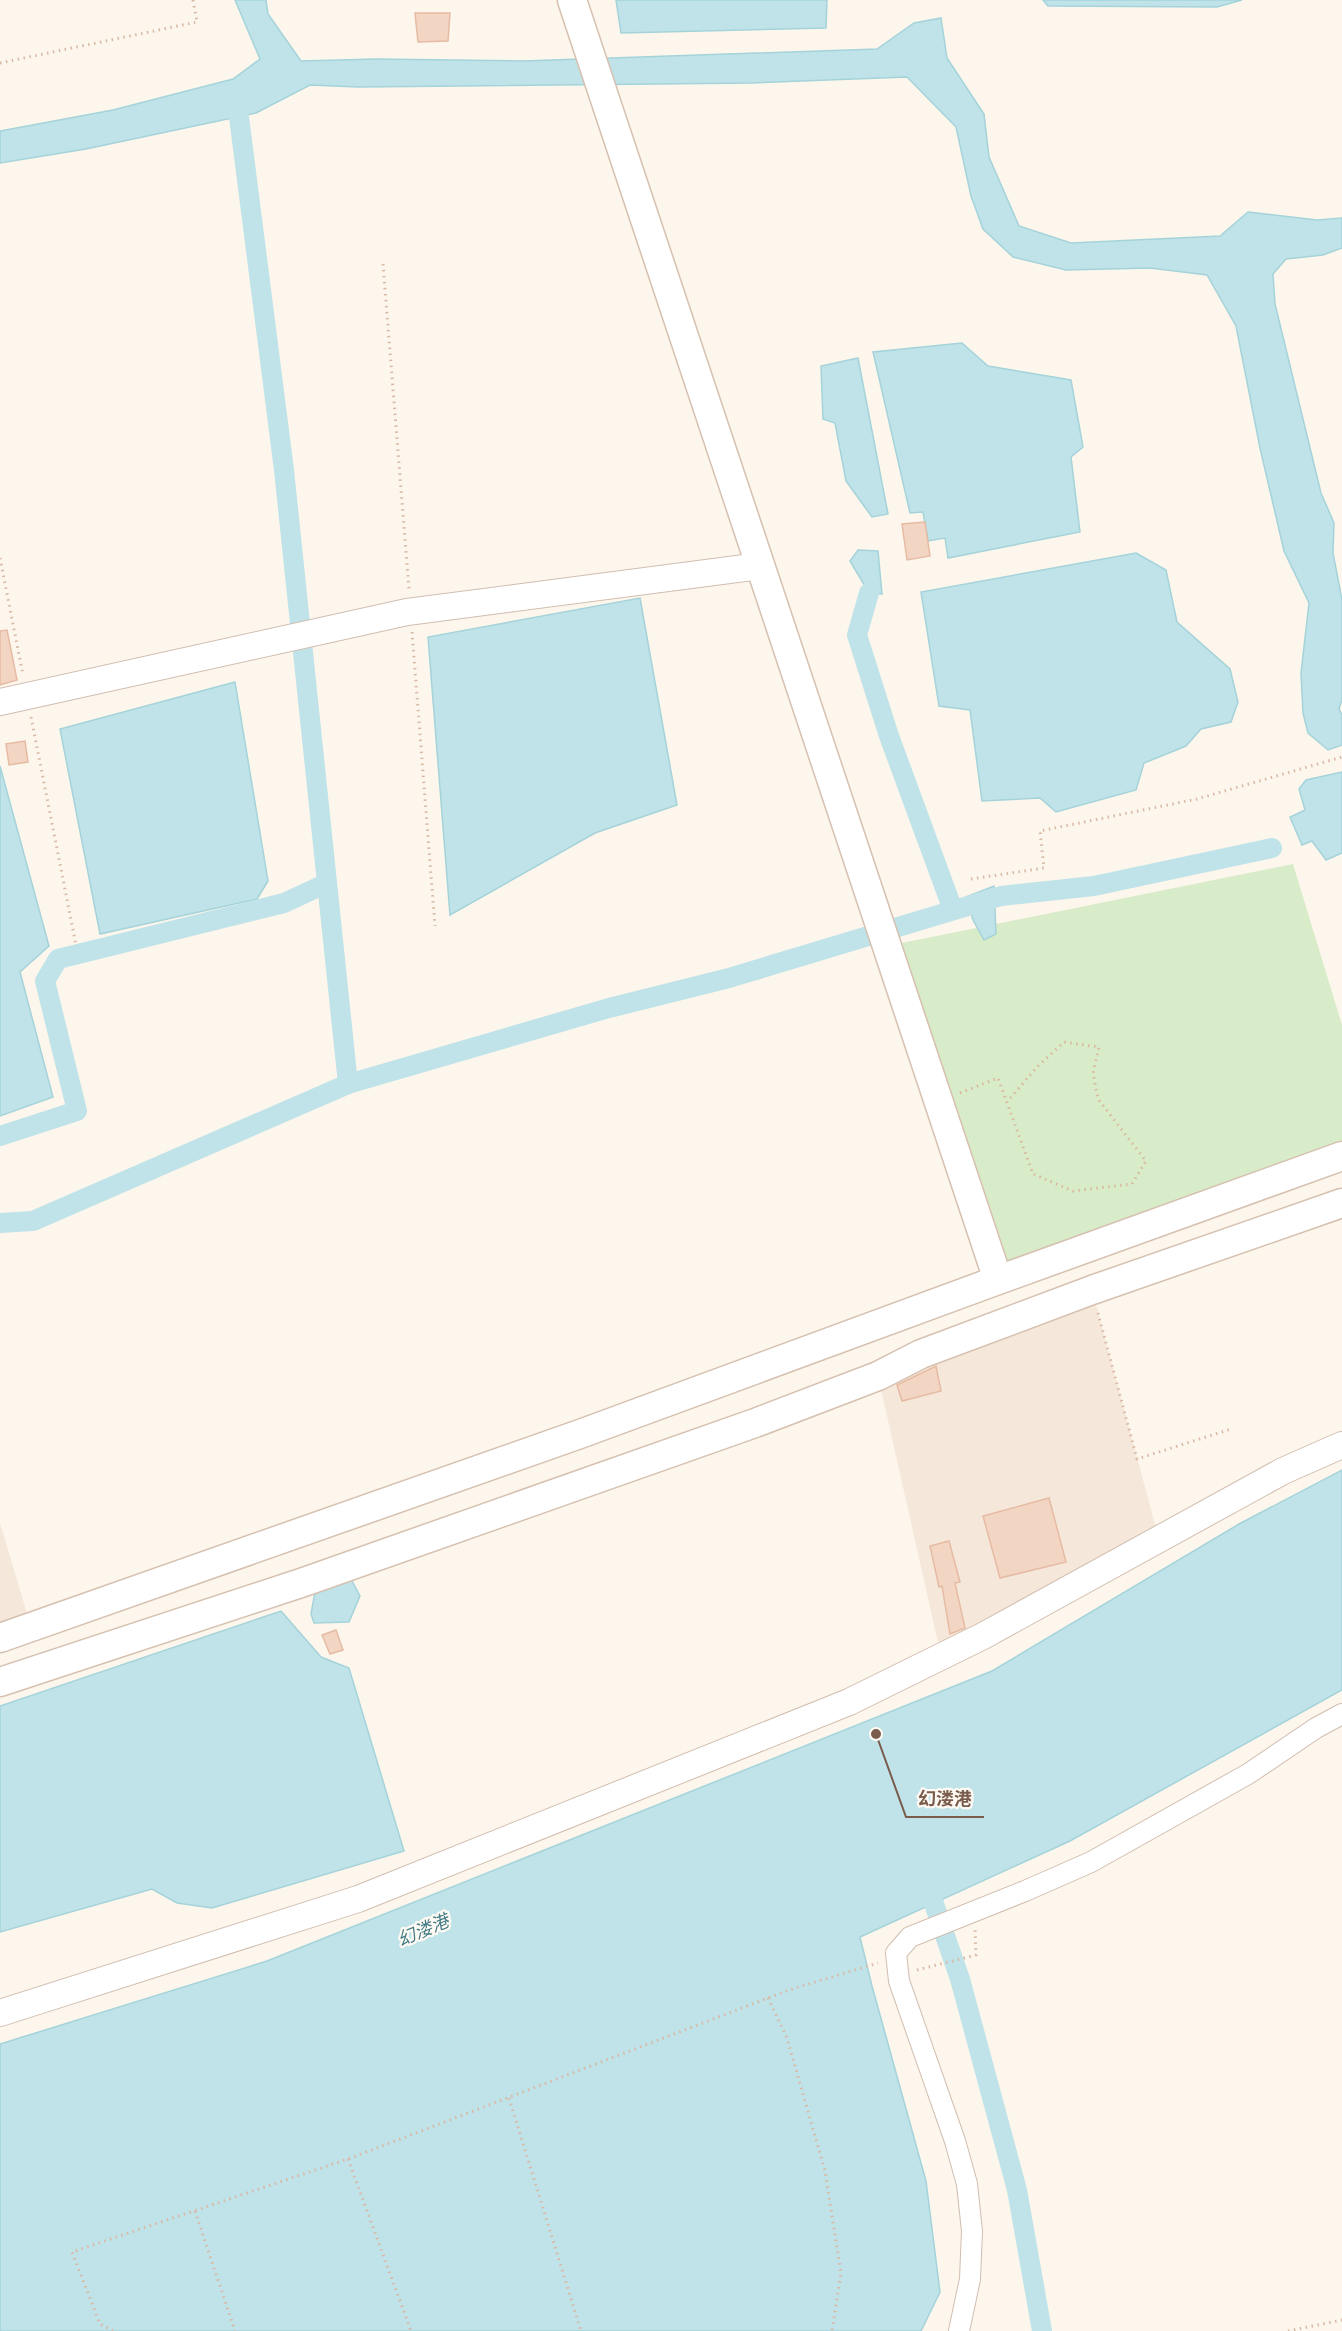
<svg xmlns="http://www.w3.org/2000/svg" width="1342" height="2331" viewBox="0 0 1342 2331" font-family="'Titillium Web','Noto Sans SC',sans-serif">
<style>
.residential{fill:#f5e8da}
.green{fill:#d8ecc9}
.water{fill:#bfe3e8;stroke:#a5d3da;stroke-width:1.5}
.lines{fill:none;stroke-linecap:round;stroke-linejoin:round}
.canal{stroke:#bfe3e8;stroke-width:20}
.building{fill:#f3d5c3;stroke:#e6bba3;stroke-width:1.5}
.minor-casing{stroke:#d1beb0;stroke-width:22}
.tertiary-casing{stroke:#d1beb0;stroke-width:28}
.secondary-casing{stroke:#d6c0b0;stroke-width:31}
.path{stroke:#d9b8a5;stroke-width:3;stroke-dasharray:1.5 4.5;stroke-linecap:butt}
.minor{stroke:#fff;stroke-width:20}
.tertiary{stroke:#fff;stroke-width:26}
.secondary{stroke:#fff;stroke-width:28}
.labels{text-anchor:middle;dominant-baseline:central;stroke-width:4.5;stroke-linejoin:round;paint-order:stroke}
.water-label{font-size:18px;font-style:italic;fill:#437c86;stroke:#fffaf3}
.leader{fill:none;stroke:#7a5c4d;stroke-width:2}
.callout-dot{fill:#7a5c4d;stroke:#fffaf3;stroke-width:2}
.callout-label{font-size:18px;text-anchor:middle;font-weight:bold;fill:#7a5c4d;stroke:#fffaf3;stroke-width:4.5;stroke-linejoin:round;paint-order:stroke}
</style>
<rect width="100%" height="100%" fill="#fdf6ec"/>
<g class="residential">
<path d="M1092 1290 1159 1539 941 1656 878 1376Z"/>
<path d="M0 1523 31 1627 0 1638Z"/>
</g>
<path class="green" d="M1293 864 1342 1025V1156L998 1280 887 946Z"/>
<g class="water">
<path d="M235 0H266L268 14 301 61 376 59 523 61 877 49 914 23 941 18 947 58 984 114 989 157 1019 226 1071 243 1220 236 1248 212 1317 220 1342 218V248L1323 255 1286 259 1273 274 1275 304 1321 493 1334 523 1333 553 1342 600V700L1339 709 1342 715V745L1328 750 1308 733 1303 713 1301 673 1309 603 1284 551 1260 448 1236 326 1207 275 1150 268 1066 270 1013 257 983 229 971 196 956 127 907 77 752 83 358 87 310 85 256 113 86 149 0 163V131L113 110 233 79 260 59Z"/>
<path d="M616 0H827L826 28 621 33Z"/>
<path d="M1043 0H1242L1217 7 1048 6Z"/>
<path d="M962 343 988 366 1071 380 1083 447 1071 457 1080 532 948 558 945 538 928 541 923 512 910 513 873 352Z"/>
<path d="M858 358 888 514 872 517 846 481 835 423 823 419 821 366Z"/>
<path d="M858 550 878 551 882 594 869 593 850 561Z"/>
<path d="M1136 553 1166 570 1177 622 1230 669 1238 702 1231 722 1201 729 1186 746 1144 763 1136 790 1056 812 1040 798 982 801 970 710 939 706 921 592Z"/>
<path d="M640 598 677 805 595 833 450 915 428 637Z"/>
<path d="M235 682 268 881 257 899 100 934 60 729Z"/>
<path d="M0 766 49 946 20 972 53 1097 0 1116Z"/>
<path d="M1342 772V853L1326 860 1312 841 1302 845 1290 817 1305 810 1299 789 1306 780Z"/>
<path d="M994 886 996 934 984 940 973 920 966 897Z"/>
<path d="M1342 1470V1690L1070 1841 860 1937 872 1986 926 2181 940 2292 921 2331H0V2044L267 1961 992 1671 1239 1524Z"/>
<path d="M351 1579 360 1596 349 1622 314 1623 311 1614 315 1592Z"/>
<path d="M281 1611 321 1657 349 1668 404 1851 212 1908 177 1903 152 1889 0 1932V1706Z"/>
</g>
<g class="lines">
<g class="canal">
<path d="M239 117 284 470 348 1084"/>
<path d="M869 593 857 635 889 736 953 910"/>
<path d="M0 1136 77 1111 45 981 58 959 284 903 325 884"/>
<path d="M0 1223 33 1221 348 1084 609 1008 729 978 1001 896 1094 886 1272 848"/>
<path d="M925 1878 960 1979 1017 2190 1042 2331"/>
</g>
</g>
<g class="building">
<path d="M415 13H450L448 41 418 42Z"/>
<path d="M925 522 930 556 907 560 902 524Z"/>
<path d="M7 630 17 680 0 685V631Z"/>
<path d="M25 741 28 762 9 765 6 744Z"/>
<path d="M936 1366 941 1391 902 1401 897 1385Z"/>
<path d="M1049 1498 1066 1562 1000 1578 983 1516Z"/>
<path d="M949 1541 960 1582 955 1583 965 1628 950 1634 942 1586 939 1587 930 1546Z"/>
<path d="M336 1630 343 1650 330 1654 322 1635Z"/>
</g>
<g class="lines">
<defs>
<path id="minor" d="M959 2331 970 2279 972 2231 967 2184 955 2141 899 1981 896 1953 910 1937 1025 1891 1091 1862 1248 1774 1316 1728 1342 1714"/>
<g id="tertiary">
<path d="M0 702 407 612 760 566"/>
<path d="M0 2013 358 1899 849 1702 983 1636 1283 1471 1342 1445"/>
</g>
<g id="secondary">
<path d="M572 0 998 1280"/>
<path d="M0 1638 580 1434 998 1280 1342 1156"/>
<path d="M0 1682 301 1583 755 1423 878 1376 921 1354 1092 1290 1342 1203"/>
</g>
</defs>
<use href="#minor" class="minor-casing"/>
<use href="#tertiary" class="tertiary-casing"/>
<use href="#secondary" class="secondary-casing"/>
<g class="path">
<path d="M0 63 197 22 193 0"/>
<path d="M383 264 409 589"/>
<path d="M0 558 23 675"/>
<path d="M412 632 435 926"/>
<path d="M31 717 76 945"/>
<path d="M971 879 1044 868 1040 831 1197 799 1342 757"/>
<path d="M960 1093 998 1078 1033 1174 1073 1191 1132 1184 1146 1161 1098 1099 1093 1073 1099 1047 1064 1042 1037 1067 1007 1102"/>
<path d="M1098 1313 1137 1459 1231 1429"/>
<path d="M917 1970 976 1955 975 1929"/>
<path d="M768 1998 787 2038 825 2171 841 2273 832 2331"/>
<path d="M509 2098 581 2331"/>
<path d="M348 2159 411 2331"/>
<path d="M195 2211 235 2331"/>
<path d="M113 2331 100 2324 72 2252 348 2159 789 1990 878 1963"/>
<path d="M1288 2331 1342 2320"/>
</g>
<use href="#minor" class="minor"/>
<use href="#tertiary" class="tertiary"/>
<use href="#secondary" class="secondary"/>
</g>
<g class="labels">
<g class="water-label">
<text transform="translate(423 1930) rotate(-23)">幻溇港</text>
</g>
</g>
<path class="leader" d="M876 1734L906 1817H984"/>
<circle class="callout-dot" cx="876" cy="1734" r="6"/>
<g class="callout-label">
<text x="945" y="1805">幻溇港</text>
</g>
</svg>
